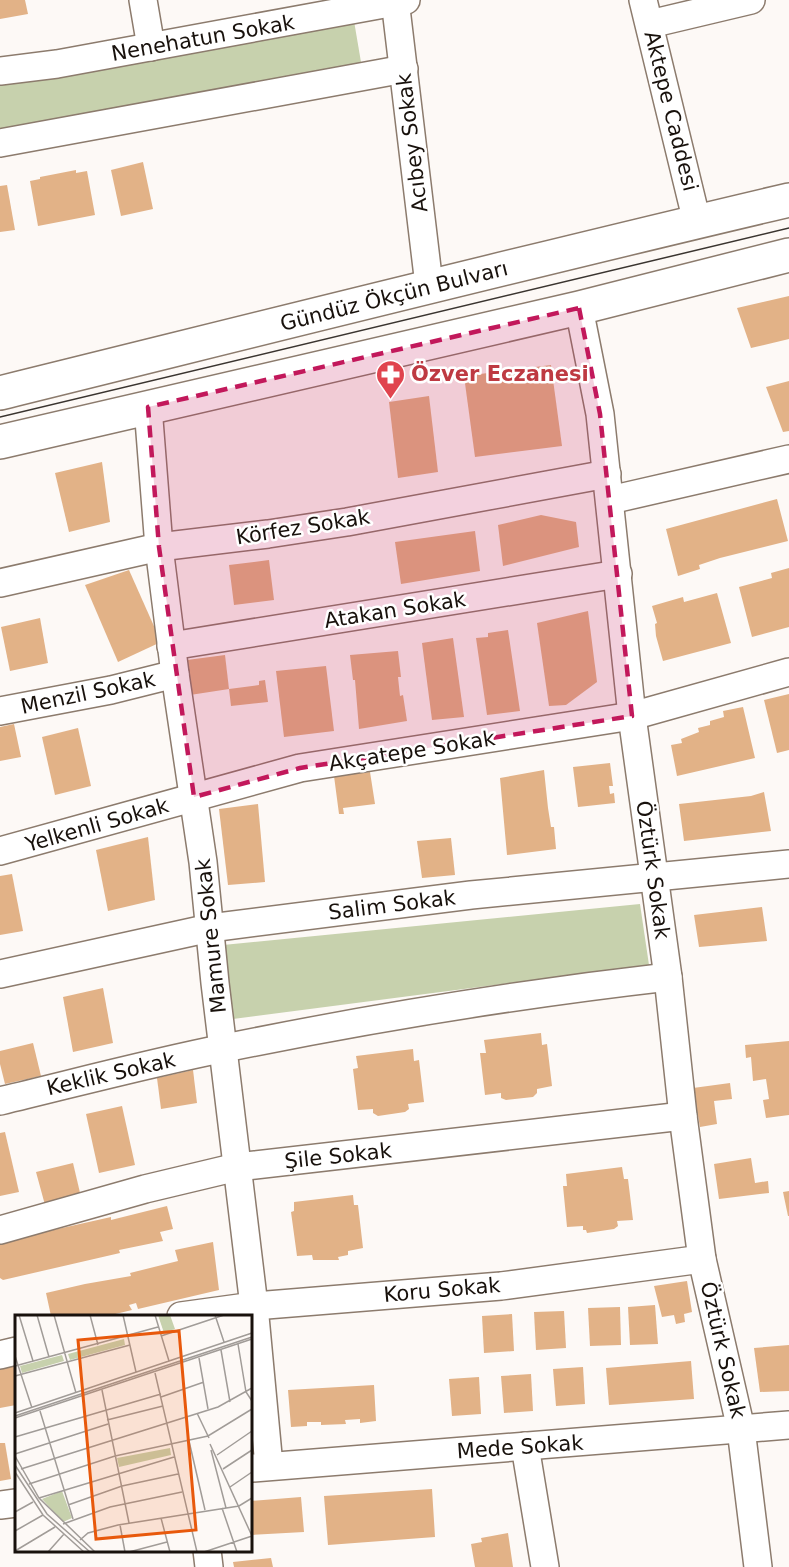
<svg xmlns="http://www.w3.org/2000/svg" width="789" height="1567" viewBox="0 0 789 1567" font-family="'DejaVu Sans',sans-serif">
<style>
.green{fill:#c7d1ad}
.building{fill:#e2b287}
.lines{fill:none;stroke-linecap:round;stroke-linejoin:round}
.street-casing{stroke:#8c7b6d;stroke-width:30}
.secondary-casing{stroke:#8c7b6d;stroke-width:36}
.street{stroke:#fff;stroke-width:27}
.secondary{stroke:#fff;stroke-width:33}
.tram{stroke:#3a342f;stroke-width:1.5}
.marked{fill:#c2185b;fill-opacity:0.2;stroke:#c2185b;stroke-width:4.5;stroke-dasharray:12 8;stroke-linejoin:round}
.labels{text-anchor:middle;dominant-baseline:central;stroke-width:5;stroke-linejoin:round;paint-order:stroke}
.street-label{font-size:21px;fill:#18110c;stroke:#fff}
.health-label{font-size:21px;font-weight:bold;fill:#be3a42;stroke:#fff;text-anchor:start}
.inset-road{fill:none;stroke:#a19c98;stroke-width:1.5}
.view{fill:#e8590c;fill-opacity:0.15;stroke:#e8590c;stroke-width:3}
.inset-edge{fill:none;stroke:#18110c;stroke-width:3}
</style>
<rect width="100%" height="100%" fill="#fdf9f6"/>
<g class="green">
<path d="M354 21 362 68 0 131V82Z"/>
<path d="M640 904 649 965 233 1019 223 945Z"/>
</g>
<g class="building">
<path d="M0 0H25L28 14 0 19Z"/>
<path d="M143 162 153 209 121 216 111 170Z"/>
<path d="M76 170V173L87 171 95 215 38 226 30 181 40 179V177Z"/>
<path d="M7 185 15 230 0 232V186Z"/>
<path d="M789 296V339L751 348 737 308Z"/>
<path d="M551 365 562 446 475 457 464 376Z"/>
<path d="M789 381V431L783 432 766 387Z"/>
<path d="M429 396 438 472 398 478 389 402Z"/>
<path d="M102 462 110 522 69 532 55 473Z"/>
<path d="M777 499 788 541 720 558 699 565 700 569 678 576 666 529Z"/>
<path d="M541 515 576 522 579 547 503 566 498 525Z"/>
<path d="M475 531 480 571 401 584 395 542Z"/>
<path d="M269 560 274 600 234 605 229 565Z"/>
<path d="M789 568V627L752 637 739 587 772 578 771 573Z"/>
<path d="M129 570 161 642 118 662 85 585Z"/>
<path d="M717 593 731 643 663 661 656 636 655 624 657 623 652 606 683 597 684 602Z"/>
<path d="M588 611 597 682 566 705 549 706 537 623Z"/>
<path d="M40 618 48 663 10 671 1 627Z"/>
<path d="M508 630 520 711 487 715 476 638 488 637V633Z"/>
<path d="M453 638 464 717 432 720 422 643Z"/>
<path d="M398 651 401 677H398L400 696 403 695 407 721 359 729 355 680H353L350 655Z"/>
<path d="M225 655 229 689 190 695 187 660Z"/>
<path d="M326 666 334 731 284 737 276 671Z"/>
<path d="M265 680 268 702 231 706 229 689 259 685V681Z"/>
<path d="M789 694V750L777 753 764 700Z"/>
<path d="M743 707 755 758 677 776 671 745 682 743 681 739 699 732 698 728 710 725V721L724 717 723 711Z"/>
<path d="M14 724 21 757 0 761V727Z"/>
<path d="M78 728 91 786 55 795 42 737Z"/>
<path d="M610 763 613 786H609L610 794 614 793 615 803 578 807 573 767Z"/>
<path d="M544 770 548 808 551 827H554L556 849 507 855 500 778Z"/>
<path d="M370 772 375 804 343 808 344 814H339L334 776Z"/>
<path d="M764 792 771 831 684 841 679 804 751 796Z"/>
<path d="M258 804 265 882 228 885 219 809Z"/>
<path d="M148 837 155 900 108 911 96 850Z"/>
<path d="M451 838 455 875 422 878 417 841Z"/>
<path d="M12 874 23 931 0 935V876Z"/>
<path d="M762 907 767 941 699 947 694 915Z"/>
<path d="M103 988 113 1043 73 1052 63 997Z"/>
<path d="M541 1033 542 1045 547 1044 552 1086 537 1089V1093L533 1097 506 1100 501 1098V1093L485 1095 480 1053H486L484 1040Z"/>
<path d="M789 1041V1115L766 1118 763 1100 769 1099 766 1079 753 1081 751 1057 746 1058 745 1045Z"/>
<path d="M33 1043 41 1076 5 1084 0 1064V1051Z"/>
<path d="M413 1049 414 1061 419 1060 424 1102 408 1104 409 1109 405 1112 378 1116 373 1113V1109L358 1110 353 1069 358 1068 356 1056Z"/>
<path d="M193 1070 197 1103 161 1109 157 1078Z"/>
<path d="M730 1083 732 1099 714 1101 717 1124 700 1127 693 1088Z"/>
<path d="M122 1106 135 1165 99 1173 86 1114Z"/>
<path d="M5 1132 19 1192 0 1196V1133Z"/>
<path d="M751 1158 755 1183 768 1181 769 1193 719 1199 714 1164Z"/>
<path d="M73 1163 81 1197 45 1205 36 1172Z"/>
<path d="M622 1167 624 1179H628L633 1220 617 1221 618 1226 614 1229 587 1233 586 1230H583V1226L567 1227 563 1186H567L566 1174Z"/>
<path d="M789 1191V1216H788L783 1192Z"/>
<path d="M353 1195 354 1205H358L363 1248 348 1251V1255L338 1257 339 1260H313L312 1255 297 1256 291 1212 294 1211V1202Z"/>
<path d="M167 1206 173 1229 160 1232 163 1241 119 1250 120 1253 3 1280 0 1278V1242L111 1217V1220Z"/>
<path d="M213 1242 219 1290 138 1309 136 1303 129 1305 132 1310 107 1316H51L46 1293 85 1284 131 1276 130 1273 178 1261 175 1250Z"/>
<path d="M687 1281 692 1312 684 1314 685 1322 676 1324 674 1315 662 1317 654 1286Z"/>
<path d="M655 1305 658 1344 630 1345 628 1307Z"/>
<path d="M620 1307 621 1345 590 1346 588 1308Z"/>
<path d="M564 1311 566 1348 536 1350 534 1312Z"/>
<path d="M512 1314 514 1351 484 1353 482 1316Z"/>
<path d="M789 1345V1391L760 1392 754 1348Z"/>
<path d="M691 1361 694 1399 609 1405 606 1368Z"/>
<path d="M16 1365V1405L0 1408V1369Z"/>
<path d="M583 1367 585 1404 556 1406 553 1369Z"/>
<path d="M531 1374 533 1411 504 1413 501 1376Z"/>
<path d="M479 1377 481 1414 452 1416 449 1379Z"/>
<path d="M374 1385 376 1421 360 1423V1419L345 1420 346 1424 321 1425V1422H307V1426L291 1427 288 1390Z"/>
<path d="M0 1443H5L11 1479 0 1481Z"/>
<path d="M432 1489 435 1537 328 1545 324 1496Z"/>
<path d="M301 1497 304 1532 250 1535V1501Z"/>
<path d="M508 1533 513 1567H475L471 1544 482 1542 481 1538Z"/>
<path d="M271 1558 273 1567H234L233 1562Z"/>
</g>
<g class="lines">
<defs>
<g id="street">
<path d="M143 0 151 47"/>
<path d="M395 0 429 285"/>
<path d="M643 0 697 222"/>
<path d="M650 24 751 0"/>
<path d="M0 71 57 64 406 0"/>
<path d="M0 143 404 69"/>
<path d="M579 308 600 414 632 716 668 977 683 1116 702 1259 741 1429 758 1567"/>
<path d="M148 407 159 547 175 674 203 862 215 983 254 1306 269 1466"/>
<path d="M610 500 789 459"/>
<path d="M0 583 159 547 268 534 347 522 607 474"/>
<path d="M171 646 618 574"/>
<path d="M0 711 111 690 175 674"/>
<path d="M0 851 300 768 632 716 789 672"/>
<path d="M0 974 210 928 471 895 789 864"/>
<path d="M0 1101C75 1083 150 1063 225 1048 372 1018 519 994 668 977"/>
<path d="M0 1230 145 1189 237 1167 683 1116"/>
<path d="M181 1316 254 1306 501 1286 702 1259"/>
<path d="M0 1355 16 1351"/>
<path d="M525 1446 545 1567"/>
<path d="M252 1468 789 1425"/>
<path d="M0 1505 16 1503"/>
<path d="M207 1550 209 1567"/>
</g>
<g id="secondary">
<path d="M0 393C263 328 525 262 789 200"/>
<path d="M0 442 579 308 789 255"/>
</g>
</defs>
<use href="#street" class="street-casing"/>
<use href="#secondary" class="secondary-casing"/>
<use href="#street" class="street"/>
<use href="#secondary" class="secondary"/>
<path class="tram" d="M0 417 789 228"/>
</g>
<path class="marked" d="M579 308 600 414 632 716 300 768 194 797 159 547 148 407Z"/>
<defs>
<symbol id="pharmacy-pin" viewBox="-11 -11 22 30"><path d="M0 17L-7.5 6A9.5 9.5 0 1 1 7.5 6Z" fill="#e0444e" stroke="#fff"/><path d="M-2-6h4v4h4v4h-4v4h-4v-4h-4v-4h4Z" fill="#fff"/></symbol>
</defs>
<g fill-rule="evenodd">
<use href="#pharmacy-pin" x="374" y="358" width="33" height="45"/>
</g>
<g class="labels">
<g class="street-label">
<text transform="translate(203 38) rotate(-10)">Nenehatun Sokak</text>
<text transform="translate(671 111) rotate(76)">Aktepe Caddesi</text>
<text transform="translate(412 143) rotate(-97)">Acıbey Sokak</text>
<text transform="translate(394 296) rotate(-14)">Gündüz Ökçün Bulvarı</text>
<text transform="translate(303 527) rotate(-9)">Körfez Sokak</text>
<text transform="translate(395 610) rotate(-9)">Atakan Sokak</text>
<text transform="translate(88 693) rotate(-12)">Menzil Sokak</text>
<text transform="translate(412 751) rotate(-9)">Akçatepe Sokak</text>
<text transform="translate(97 825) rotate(-16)">Yelkenli Sokak</text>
<text transform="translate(653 870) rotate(82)">Öztürk Sokak</text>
<text transform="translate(392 905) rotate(-7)">Salim Sokak</text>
<text transform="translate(211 936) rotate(-96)">Mamure Sokak</text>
<text transform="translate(111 1074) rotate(-13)">Keklik Sokak</text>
<text transform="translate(338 1156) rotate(-6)">Şile Sokak</text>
<text transform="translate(442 1290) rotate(-5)">Koru Sokak</text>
<text transform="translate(723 1350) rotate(77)">Öztürk Sokak</text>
<text transform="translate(520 1447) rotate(-4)">Mede Sokak</text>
</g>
<g class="health-label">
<text x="411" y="374">Özver Eczanesi</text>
</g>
</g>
<g transform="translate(15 1315)">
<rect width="237" height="237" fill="#fdf9f6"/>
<path d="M143 0H155L160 14 149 18ZM109 24 110 30 55 45 53 39ZM47 40 49 46 7 58 5 51ZM155 133 156 140 104 152 102 143ZM47 176 57 203 48 207 27 184Z" fill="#c7d1ad"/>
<path class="inset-road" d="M4 0 18 46M22 0 34 42M39 0 61 78M75 0 83 30M108 0 121 57M140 0 154 46M200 0 209 27M146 21 209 0M223 29 231 77 237 86M206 35 215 87M0 41 17 93M184 43 193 94M0 51 143 12M140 58 182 237M0 61 115 30M87 75 114 208M146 82 189 67M25 96 58 204M0 98 237 18M182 98 194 123M0 101 237 22M0 103 237 24M92 105 148 91M0 122 146 79M174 126 190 195M195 129 237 221M196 135 211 193M0 139 93 109M202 140 237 116M0 141 24 183 80 237M0 150 32 199 75 237M6 154 203 92 237 73M208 154 237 135M0 157 28 200 69 237M14 169 100 141 193 121 237 94M215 172 237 157M24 183 159 142M53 190 107 171 163 159M207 193 222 237M0 197 18 187M146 203 155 237M48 209 95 192 167 177M105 210 110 237M0 216 28 200M65 225 73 218 103 210 224 191 237 183M0 236 40 212M33 237 49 219M114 237 152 227M189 237 237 221"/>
<path class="view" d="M164 16 181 215 81 224 63 25Z"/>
<rect width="237" height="237" class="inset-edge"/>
</g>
</svg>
